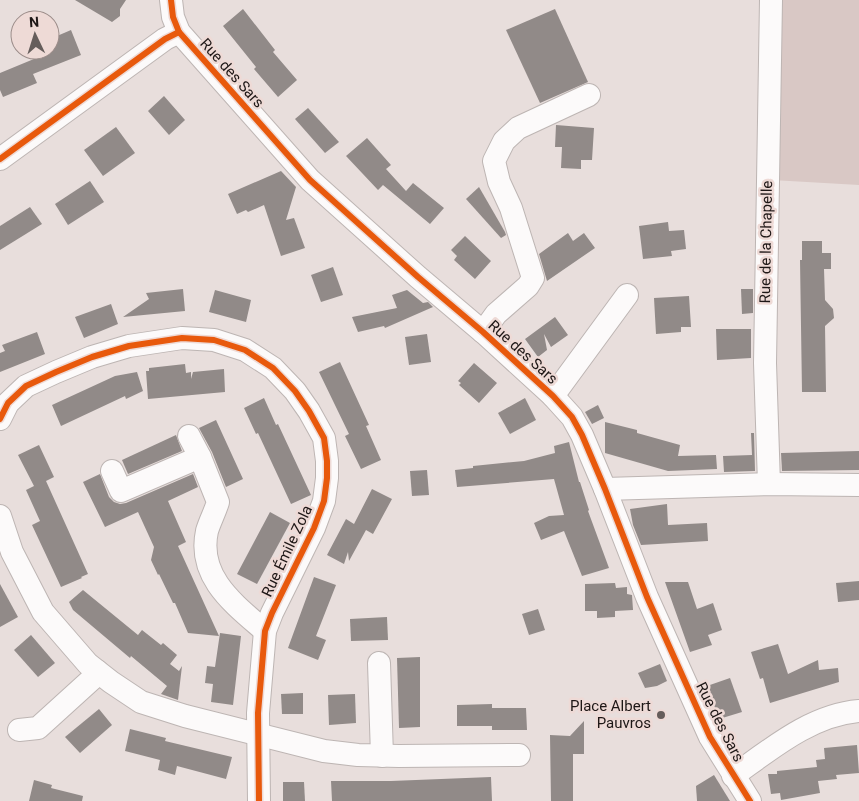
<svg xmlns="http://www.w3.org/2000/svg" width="859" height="801" viewBox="0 0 859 801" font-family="Roboto,sans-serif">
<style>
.green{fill:#d9c8c5}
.building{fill:#918a88}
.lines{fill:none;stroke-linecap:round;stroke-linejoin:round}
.minor-casing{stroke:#bdb5b3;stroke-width:24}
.minor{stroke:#fcfafa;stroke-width:22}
.cycleway-casing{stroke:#eedad6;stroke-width:9}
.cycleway{stroke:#e8590c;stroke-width:6}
.poi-dot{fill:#655d5b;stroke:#eedad6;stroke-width:2}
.labels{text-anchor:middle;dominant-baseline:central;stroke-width:5;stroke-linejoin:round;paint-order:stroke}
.street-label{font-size:15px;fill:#1e1716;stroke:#eedad6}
.poi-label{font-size:15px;fill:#1e1716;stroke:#eedad6;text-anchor:end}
</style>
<rect width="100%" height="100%" fill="#e8dedc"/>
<path class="green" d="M774 0H859V185L772 180Z"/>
<g class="building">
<path d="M75 0H126L120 9V16L112 22Z"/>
<path d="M243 9 275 50 273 52 297 80 278 97 254 69 256 67 223 26Z"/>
<path d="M555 9 588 82 540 103 506 30Z"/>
<path d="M71 30 81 55 33 74 37 83 3 97 0 90V73L46 54 45 50H50V39Z"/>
<path d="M164 96 185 120 169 135 148 111Z"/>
<path d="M308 108 339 142 325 153 295 119Z"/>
<path d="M556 125 594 128 592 160H581V169L561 168 562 147H555Z"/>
<path d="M116 127 135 153 103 176 84 150Z"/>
<path d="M367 138 391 165 386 169 406 191 413 183 444 208 430 224 383 185 378 190 346 156Z"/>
<path d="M281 171 296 187 286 220 294 218 305 248 281 256 264 205 248 212 246 210 237 214 228 194Z"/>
<path d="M90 181 104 202 68 225 55 204Z"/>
<path d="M479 187 505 232 506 235 501 238 466 199Z"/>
<path d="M30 207 42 224 0 250V226Z"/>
<path d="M668 222 669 231 684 230 686 249 671 251 672 256 643 259 639 226Z"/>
<path d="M568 233 573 241 584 233 595 248 547 281 539 254Z"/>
<path d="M465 236 491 261 475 279 454 260 457 256 451 250Z"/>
<path d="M802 241H822V253H831V269H824L825 300 833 309 834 318 825 326 826 392H802L800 260H802Z"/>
<path d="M333 267 343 295 321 302 311 275Z"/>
<path d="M183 289 185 311 123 317 149 299 146 293Z"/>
<path d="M741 289H753V313L742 314Z"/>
<path d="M215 290 251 300 246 322 209 312Z"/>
<path d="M407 290 423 303 428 302 433 307 385 328 384 326 358 332 352 317 397 308 392 295Z"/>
<path d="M689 296 691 327H681V332L656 334 654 298Z"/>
<path d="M111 304 118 324 84 338 75 317Z"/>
<path d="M555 317 568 335 551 347 544 334 547 350 538 357 525 339Z"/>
<path d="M716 329H751V358L717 360Z"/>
<path d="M37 332 45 354 0 372V353L5 351 2 345Z"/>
<path d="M427 334 431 362 409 365 405 337Z"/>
<path d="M340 362 369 425 366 426 381 460 361 469 345 436 349 434 319 372Z"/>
<path d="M474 363 497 383 479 403 459 385 461 383 458 381Z"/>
<path d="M185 364 186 373 191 372V379L193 372 224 369 225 392 148 399 146 371H149V368Z"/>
<path d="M137 372 143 391 126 399 125 396 61 426 52 405 115 376Z"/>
<path d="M264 398 276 425 278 424 311 495 291 504 258 433 256 434 244 408Z"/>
<path d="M525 398 536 420 510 434 498 413Z"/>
<path d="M598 405 604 418 592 424 585 412Z"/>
<path d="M216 420 243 479 226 487 212 452 199 428Z"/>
<path d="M605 422 637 430V433L680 445 678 456 716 455 717 469 668 471 605 453Z"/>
<path d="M751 433H754L755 471 724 472 723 456 752 455Z"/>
<path d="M176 435 182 451 128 474 122 460Z"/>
<path d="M569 442 579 482H580L589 510 588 511 609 568 582 576 564 531 541 540 534 523 549 516 564 515 554 479 457 487 455 470 473 468V466L524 461 555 453 554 446Z"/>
<path d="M39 445 54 477 46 481 88 574 81 577 82 578 61 587 32 525 40 521 26 490 34 486 18 455Z"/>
<path d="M859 451V470L782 471 781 453Z"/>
<path d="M427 470 429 495 412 496 410 471Z"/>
<path d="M100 474 109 497 114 502 120 504 126 503 193 474 198 487 168 501 186 542 178 546 219 636 188 633 175 603H173L159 574 158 575 151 560 154 547 138 512 105 527 83 482Z"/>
<path d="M372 489 392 499 373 534 366 530 349 561 348 552 344 564 327 555 346 519 354 524Z"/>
<path d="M667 504 668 525 707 523 708 541 641 545 633 525 630 509Z"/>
<path d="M270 512 290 523 257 584 237 574Z"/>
<path d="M314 577 336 585 316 636 326 640 318 660 288 648Z"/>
<path d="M859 581V600L838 602 836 583Z"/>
<path d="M665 582H688L697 609 713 603 722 630 708 635 712 645 690 652Z"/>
<path d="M615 583 616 588 627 587V594L632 595 633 610 615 611V617L597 618V611H585V584Z"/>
<path d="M0 584 18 617 0 627Z"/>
<path d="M83 590 138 635 142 630 161 645 163 643 177 655 170 664 179 671 182 666 178 700 161 694 167 686 131 656 130 658 73 610 69 602Z"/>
<path d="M538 609 545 630 529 635 522 614Z"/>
<path d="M387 617 388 640 351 641 350 619Z"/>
<path d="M220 633 241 636 233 705 211 702 213 684 205 683 207 666 215 667Z"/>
<path d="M31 635 55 663 38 677 14 650Z"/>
<path d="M778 644 788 674 818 660 819 670 838 668 839 682 770 703 763 678 760 679 751 652Z"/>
<path d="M420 657V727L399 728 397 658Z"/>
<path d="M660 664 667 681 657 686 645 688 638 673Z"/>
<path d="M730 678 742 712 719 719 707 686Z"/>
<path d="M303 693V714H282L281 694Z"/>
<path d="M355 694 356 723 329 725 328 695Z"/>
<path d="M492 704V708H526L527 730H492V726H457V705Z"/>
<path d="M99 709 112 725 80 753 65 737Z"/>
<path d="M584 721V754H573V801H551L550 735 570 736Z"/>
<path d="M130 729 166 738 165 741 232 757 226 779 177 766 175 775 158 770 160 760 125 751Z"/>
<path d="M857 745 859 773 836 775 837 779 818 781 820 793 781 800 780 793 771 794 768 774H777V771L817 767 816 760 825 759 824 748Z"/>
<path d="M714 775 730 801H697L696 786Z"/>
<path d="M491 777 492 801H332L331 781H391Z"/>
<path d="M34 780 52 785 51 788 83 796 82 801H29Z"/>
<path d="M283 782H304L305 801H283Z"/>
</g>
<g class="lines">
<defs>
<g id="minor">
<path d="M171 0 173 17 179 32 310 180 418 277 483 332 553 396 572 417 582 435 605 489 647 597 710 737 750 801"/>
<path d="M0 159 165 39 179 32"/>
<path d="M483 332 496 314 528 286 533 278 511 208 499 182 494 161 504 141 518 128 589 95"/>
<path d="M553 396 627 295"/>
<path d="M0 419 8 403 26 386 56 372 92 357 129 346 182 338 214 340 245 350 273 368 295 391 309 411 324 438 327 461V478L324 501 314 528 272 613 265 631 258 713 259 801"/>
<path d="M189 436 200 457"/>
<path d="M112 471 121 491 200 457 218 502C215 512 210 521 207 531 197 577 234 604 265 631"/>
<path d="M769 484 765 363 771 0"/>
<path d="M605 489 769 484 859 485"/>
<path d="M0 516 12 552 43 612 88 664 111 682 141 702 185 716 324 751 358 755 399 756 519 755"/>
<path d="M379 663 382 756"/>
<path d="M19 730 38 728 92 679 97 671"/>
<path d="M733 776C771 749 811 715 859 711"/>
</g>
</defs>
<use href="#minor" class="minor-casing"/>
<use href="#minor" class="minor"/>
<defs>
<g id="cycleway">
<path d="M171 0 173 17 179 32 310 180 418 277 483 332 553 396 572 417 582 435 605 489 647 597 710 737 750 801"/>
<path d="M0 159 165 39 179 32"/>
<path d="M0 419 8 403 26 386 56 372 92 357 129 346 182 338 214 340 245 350 273 368 295 391 309 411 324 438 327 461V478L324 501 314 528 272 613 265 631 258 713 259 801"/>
</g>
</defs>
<use href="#cycleway" class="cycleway-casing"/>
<use href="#cycleway" class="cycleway"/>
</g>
<circle class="poi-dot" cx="661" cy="715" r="5"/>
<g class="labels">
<g class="street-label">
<text transform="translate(232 73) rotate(48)">Rue des Sars</text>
<text transform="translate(766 242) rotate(-89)">Rue de la Chapelle</text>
<text transform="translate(523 352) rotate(42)">Rue des Sars</text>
<text transform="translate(287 551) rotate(-65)">Rue Émile Zola</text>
<text transform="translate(720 722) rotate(63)">Rue des Sars</text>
</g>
<g class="poi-label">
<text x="651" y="706">Place Albert<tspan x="651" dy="17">Pauvros</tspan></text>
</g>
</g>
<g transform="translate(35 35) rotate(356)"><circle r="24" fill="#eedad6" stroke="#9b8c89"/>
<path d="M0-4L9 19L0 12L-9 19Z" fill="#655d5b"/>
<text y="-8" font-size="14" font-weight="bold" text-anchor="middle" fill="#1e1716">N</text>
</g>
</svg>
